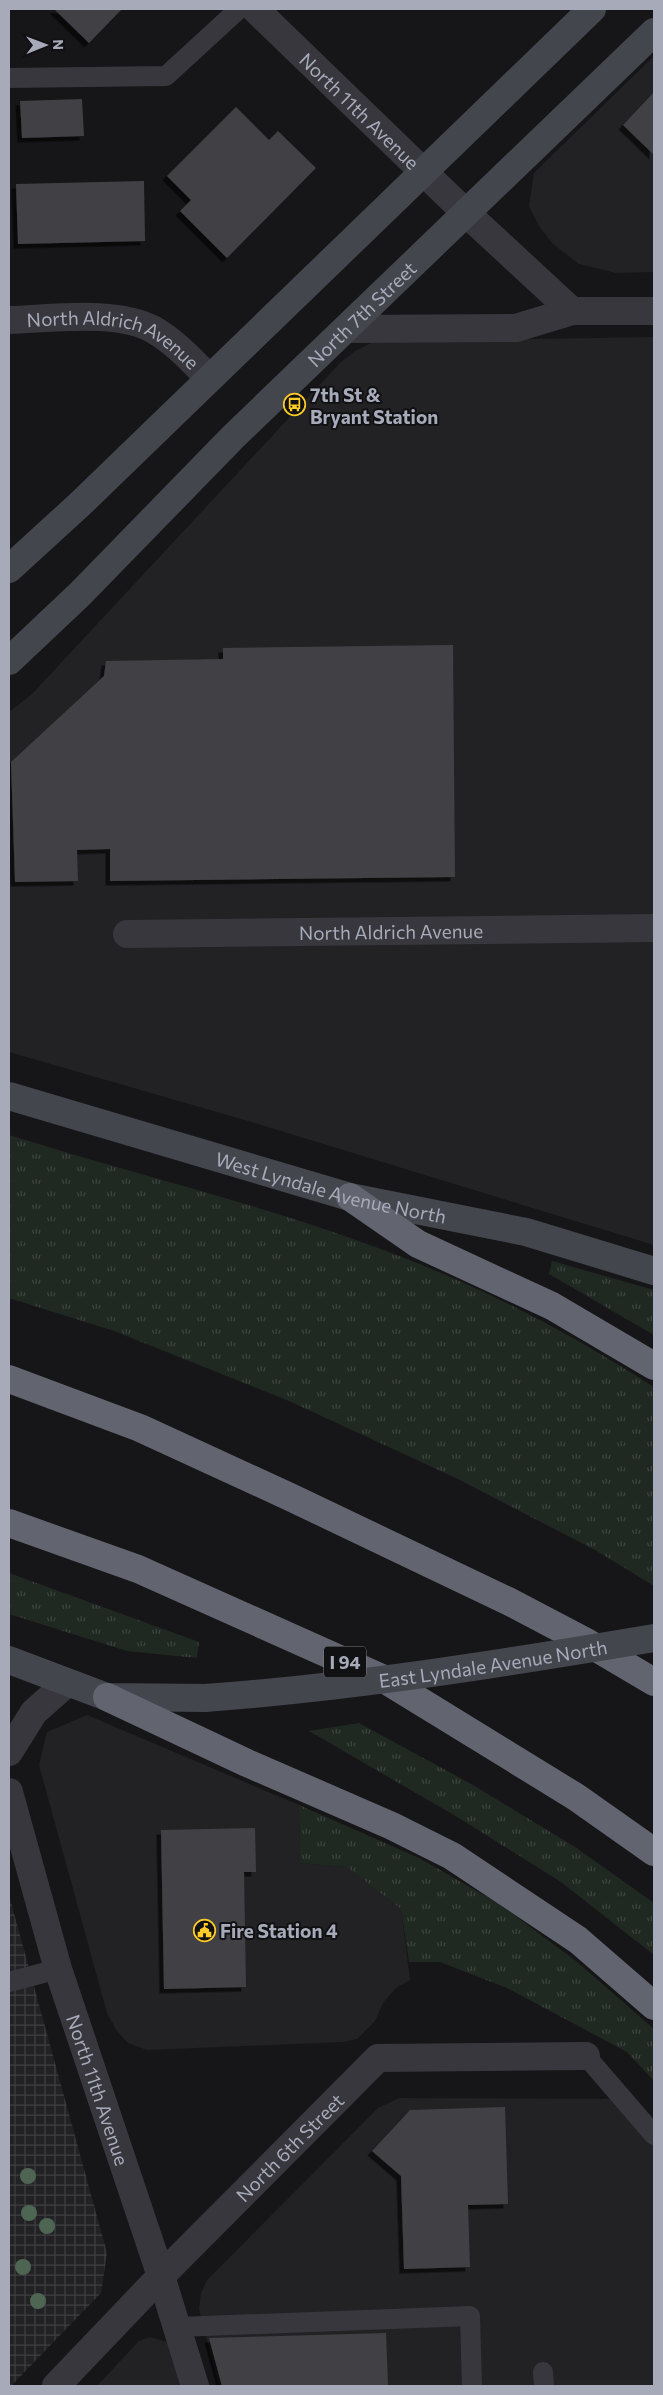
<svg xmlns="http://www.w3.org/2000/svg" width="663" height="2395" viewBox="0 0 663 2395" font-family="Commissioner,sans-serif">
<style>
.built{fill:#222225}
.industrial{fill:url(#industrial-grid)}
.grass{fill:url(#grass-tufts)}
.building{fill:#404045;filter:url(#shadow)}
.lines{fill:none;stroke-linecap:round;stroke-linejoin:round}
.service{stroke:#37373d;stroke-width:20}
.minor{stroke:#37373d;stroke-width:28}
.secondary{stroke:#44464e;stroke-width:28}
.motorway{stroke:#62646f;stroke-width:28}
.secondary-bridge{stroke:#44464e;stroke-width:28}
.tree{fill:#4f6553}
.labels{text-anchor:middle;dominant-baseline:central;stroke-width:4;stroke-linejoin:round;paint-order:stroke}
.shield{fill:#111113;stroke:#7a7d87;stroke-width:1}
.shield-label{font-size:18px;font-weight:bold;fill:#a7abb9}
.street-label{font-size:19px;fill:#a7abb9;stroke:#111113}
.poi-label{font-size:19px;font-weight:bold;fill:#a7abb9;stroke:#111113;text-anchor:start}
</style>
<defs>
<pattern id="industrial-grid" width="8" height="8" patternUnits="userSpaceOnUse" patternTransform="scale(1.25)"><rect width="8" height="8" fill="#222225"/><path d="M0 4h8M4 0v8" fill="none" stroke="#3f3f43"/></pattern>
<pattern id="grass-tufts" width="24" height="20" patternUnits="userSpaceOnUse" patternTransform="scale(1.25)"><rect width="24" height="20" fill="#202822"/><path d="M3 7l-1-3M5 7V3M7 7l1-3M15 17l-1-3M17 17v-4M19 17l1-3" fill="none" stroke="#3e4440"/></pattern>
<filter id="shadow"><feDropShadow dx="-4.5" dy="4.5" stdDeviation="0" flood-color="#0009"/></filter>
</defs>
<rect width="100%" height="100%" fill="#161618"/>
<g class="built">
<path d="M654 56V272L616 273 579 264 553 244 539 226 529 206 534 173Z"/>
<path d="M654 337V1245L248 1121 9 1052V712L32 694 340 363 355 351 379 339 410 341Z"/>
<path d="M87 1715 299 1805 300 1863 347 1867 401 1909 410 1980 396 1988 383 2003 375 2021 357 2039 343 2042 147 2050 128 2043 117 2031 107 2013 39 1765 47 1732Z"/>
<path d="M399 2098 611 2099 624 2106 654 2146V2386H219L199 2309 201 2293 207 2280 378 2108Z"/>
<path d="M150 2337 167 2342 174 2358 180 2386H97L139 2341Z"/>
</g>
<path class="industrial" d="M9 1895 107 2253 101 2293 11 2386H9Z"/>
<g class="grass">
<path d="M9 1135C149 1179 299 1213 434 1270 511 1302 584 1342 654 1387V1586L595 1550 456 1478 289 1401 114 1331 9 1298Z"/>
<path d="M552 1261 654 1290V1335L549 1274Z"/>
<path d="M9 1573 199 1642 197 1658 127 1651 9 1614Z"/>
<path d="M359 1723 473 1785 575 1847 654 1903V1955L561 1882 459 1818 309 1731Z"/>
<path d="M299 1805 419 1858 498 1903 576 1961 654 2029V2081L627 2052 507 1988 440 1962H409L401 1909 347 1867 300 1863Z"/>
</g>
<g class="building">
<path d="M54 9H119L121 10 89 43Z"/>
<path d="M654 92V155L623 125Z"/>
<path d="M82 99 84 136 22 138 20 101Z"/>
<path d="M236 107 269 140 278 131 316 168 227 258 180 211 191 200 167 176Z"/>
<path d="M144 181 145 241 18 244 16 184Z"/>
<path d="M453 645 455 877 110 881V849L77 850 78 881 15 882 11 762 104 676 106 661 223 659V648Z"/>
<path d="M255 1828 256 1872H244L246 1987 164 1989 161 1830Z"/>
<path d="M505 2107 508 2204 468 2205 470 2267 404 2269 401 2176 372 2151 410 2110Z"/>
<path d="M386 2333 388 2386H222L209 2338Z"/>
</g>
<g class="lines">
<g class="service">
<path d="M9 78 166 76 239 9"/>
<path d="M9 1982 58 1969"/>
<path d="M586 2056 654 2135"/>
<path d="M178 2327 470 2316 472 2386"/>
<path d="M543 2372 544 2386"/>
</g>
<g class="minor">
<path id="s1" d="M255 9 466 213 572 311H654"/>
<path id="s2" d="M9 320C50 319 117 309 154 330 175 342 192 361 209 378"/>
<path d="M346 329 516 328 572 311"/>
<path id="s3" d="M127 934 654 928"/>
<path d="M9 1752 34 1712 67 1683"/>
<path id="s4" d="M9 1792 58 1969 161 2276 195 2386"/>
<path id="s5" d="M56 2386 161 2276 378 2058 586 2056"/>
</g>
<g class="secondary">
<path d="M9 569 79 505 592 9"/>
<path id="s6" d="M9 661 80 594 233 437 654 32"/>
<path id="s7" d="M9 1096 350 1197 526 1232 654 1271"/>
<path d="M9 1660 107 1697 205 1698"/>
</g>
<g class="motorway">
<path d="M350 1197 418 1244 552 1306 654 1366"/>
<path d="M9 1379 140 1428 290 1497 508 1601 588 1643 654 1682"/>
<path d="M9 1523 138 1569 384 1679 576 1797 654 1852"/>
<path d="M107 1697 247 1763 392 1826 452 1856 578 1940 654 2006"/>
</g>
<path class="secondary-bridge" id="s8" d="M205 1698C356 1687 505 1663 654 1638"/>
</g>
<g class="tree">
<circle cx="28" cy="2176" r="8"/>
<circle cx="29" cy="2213" r="8"/>
<circle cx="47" cy="2226" r="8"/>
<circle cx="23" cy="2267" r="8"/>
<circle cx="38" cy="2301" r="8"/>
</g>
<defs>
<symbol id="bus-ring" viewBox="-11 -11 22 22"><circle r="9.5" fill="#111113" stroke="#ffcc27" stroke-width="1.5"/><path d="M-5-6H5V4H4V6H2V4H-2V6H-4V4H-5ZM-3.5-4V0h7V-4ZM-3.5 1.2v1.5H-2V1.2ZM2 1.2v1.5H3.5V1.2Z" fill="#ffcc27"/></symbol>
<symbol id="civic-ring" viewBox="-11 -11 22 22"><circle r="9.5" fill="#111113" stroke="#ffcc27" stroke-width="1.5"/><path d="M-.6-6.5H3V-4.5H.6V-3L4-1V1h2V6H-6V1h2V-1L-.6-3ZM-1.2 2.5V6h2.4V2.5Z" fill="#ffcc27"/></symbol>
</defs>
<g fill-rule="evenodd">
<use href="#bus-ring" x="282" y="392" width="25" height="25"/>
<use href="#civic-ring" x="192" y="1918" width="25" height="25"/>
</g>
<g class="labels">
<rect class="shield" x="324" y="1646.5" width="42" height="31" rx="4"/>
<g class="shield-label">
<text x="345" y="1662">I 94</text>
</g>
<g class="street-label">
<text stroke="none"><textPath href="#s1" startOffset="146">North 11th Avenue</textPath></text>
<text stroke="none"><textPath href="#s6" startOffset="495">North 7th Street</textPath></text>
<text stroke="none"><textPath href="#s2" startOffset="110">North Aldrich Avenue</textPath></text>
<text stroke="none"><textPath href="#s3" startOffset="264">North Aldrich Avenue</textPath></text>
<text stroke="none"><textPath href="#s7" startOffset="335">West Lyndale Avenue North</textPath></text>
<text stroke="none"><textPath href="#s8" startOffset="290">East Lyndale Avenue North</textPath></text>
<text stroke="none"><textPath href="#s4" startOffset="311">North 11th Avenue</textPath></text>
<text stroke="none"><textPath href="#s5" startOffset="334">North 6th Street</textPath></text>
</g>
<g class="poi-label">
<text x="310" y="394">7th St &amp;<tspan x="310" dy="22">Bryant Station</tspan></text>
<text x="220" y="1930">Fire Station 4</text>
</g>
</g>
<rect width="663" height="2395" fill="none" stroke="#a7abb9" stroke-width="20"/>
<g transform="translate(45 45) rotate(89)" stroke="#111113" stroke-width="4" paint-order="stroke">
<path d="M0-4L9 19L0 12L-9 19Z" fill="#a7abb9"/>
<text y="-8" font-size="14" font-weight="bold" text-anchor="middle" fill="#a7abb9">N</text>
</g>
</svg>
